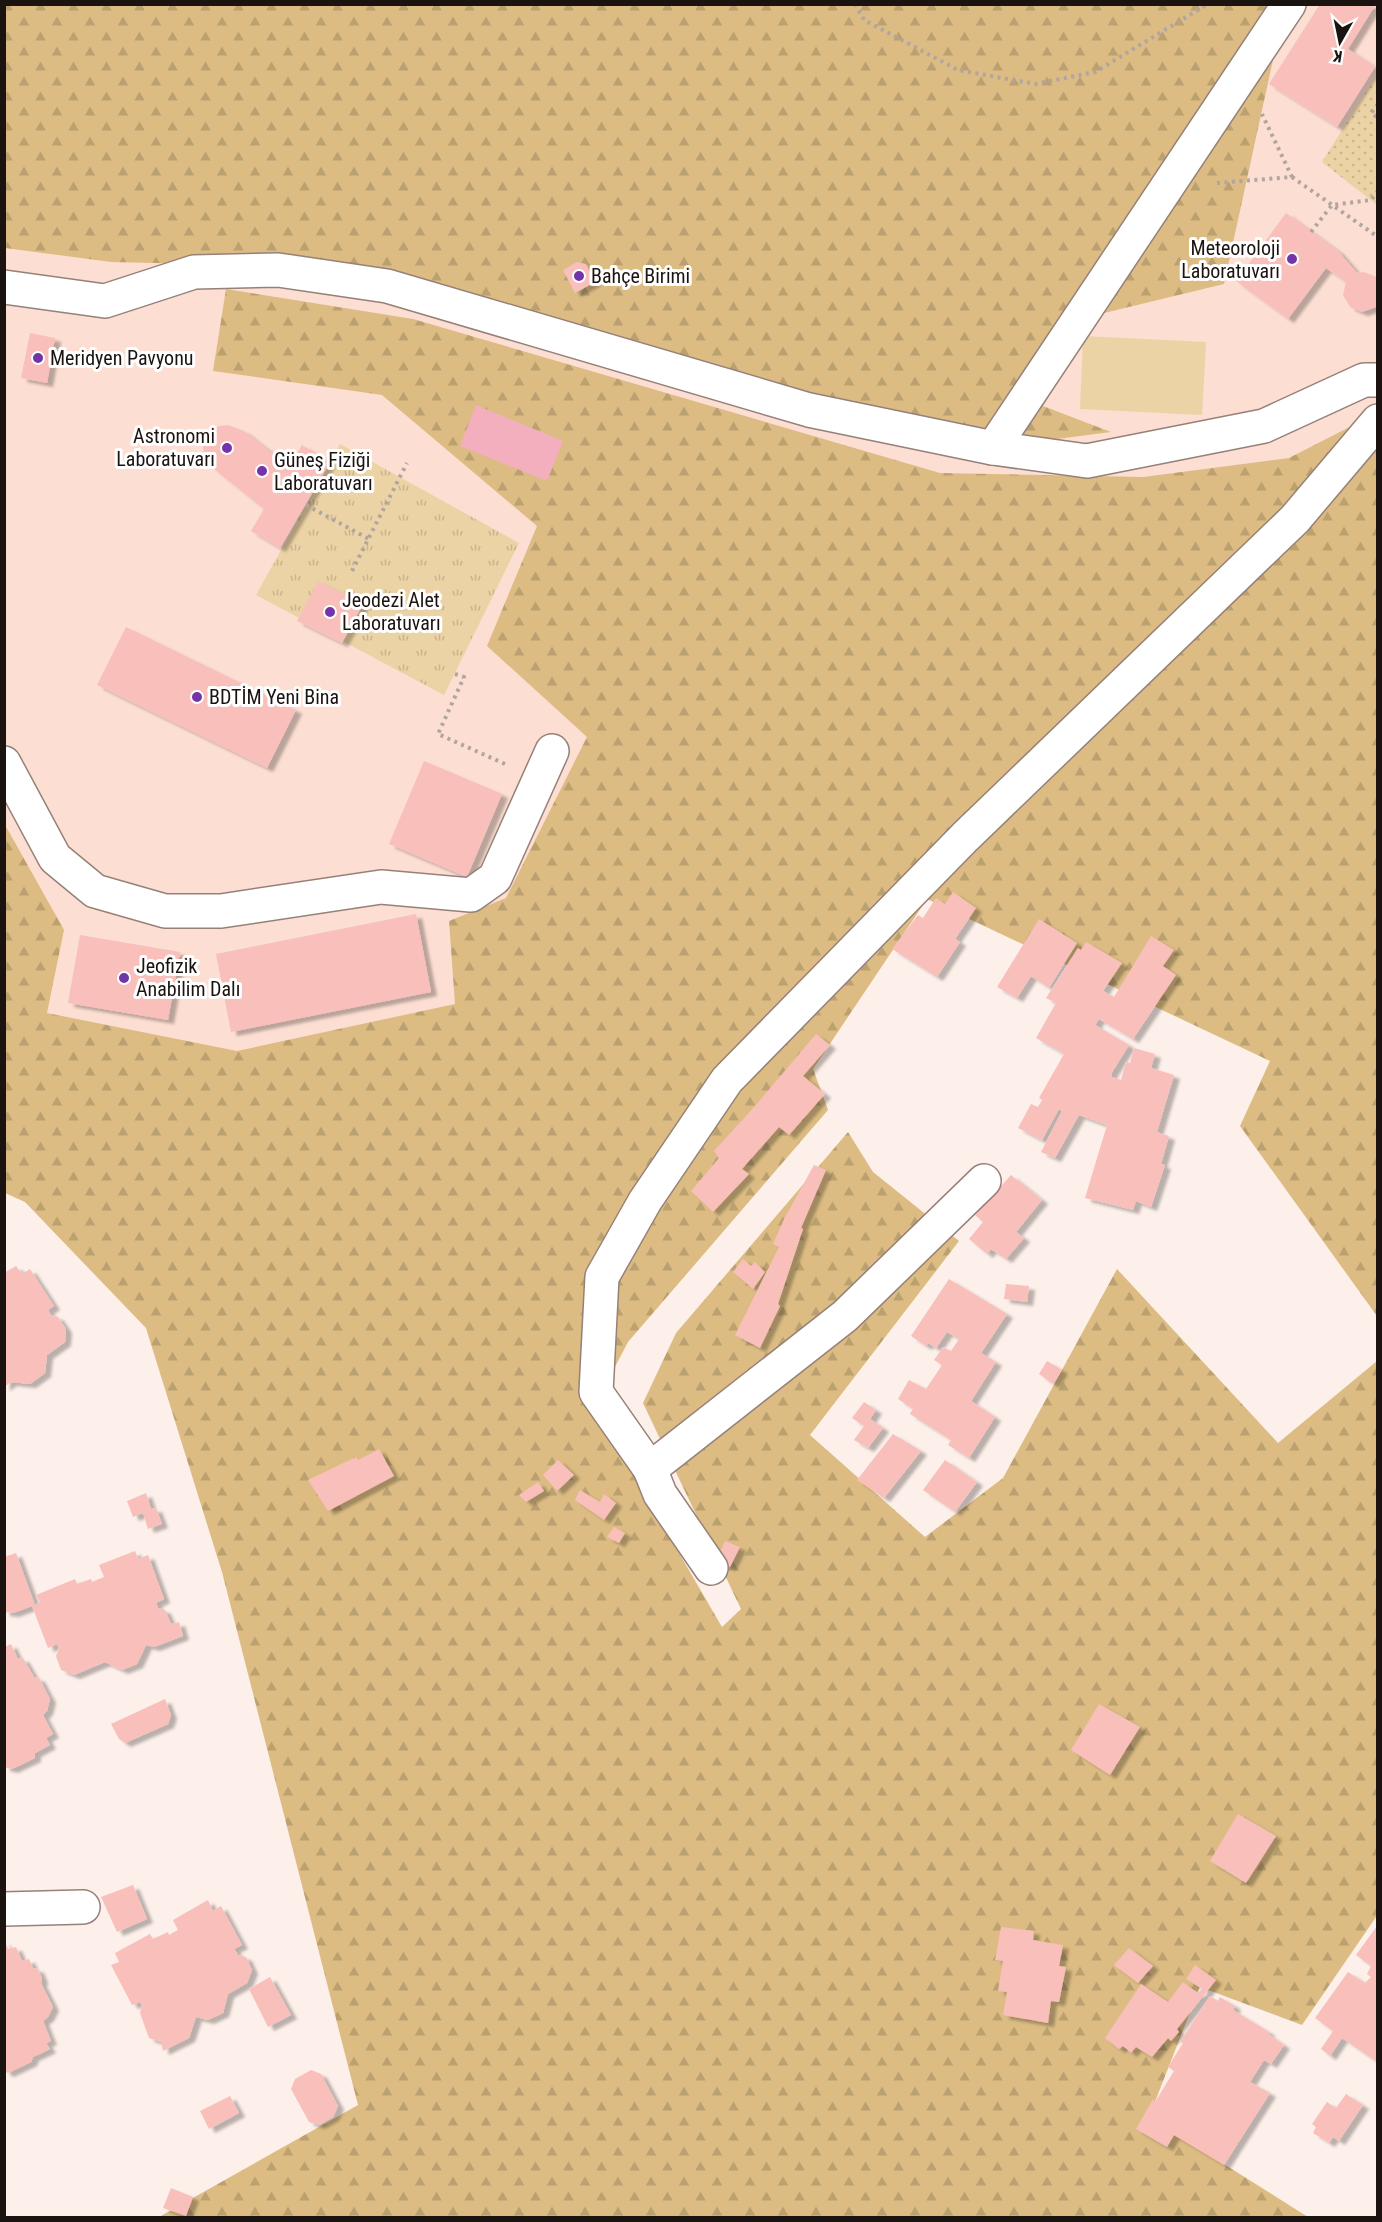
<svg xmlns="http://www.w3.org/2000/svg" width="1382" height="2222" viewBox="0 0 1382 2222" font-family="'Roboto Condensed',sans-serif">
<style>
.built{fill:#fdded2}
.grass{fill:url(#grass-tufts)}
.forest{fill:url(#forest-firs)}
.garden{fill:url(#garden-dots)}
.pitch{fill:#ecd3a5}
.water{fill:#f4afbf}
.building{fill:#f8bfbb;filter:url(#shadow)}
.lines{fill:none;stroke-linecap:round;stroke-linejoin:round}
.minor-casing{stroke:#968179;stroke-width:36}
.path{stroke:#b1a5a0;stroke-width:4;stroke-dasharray:3 4.5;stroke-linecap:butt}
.minor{stroke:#fff;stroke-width:33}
.poi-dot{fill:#7334a9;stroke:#fff;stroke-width:2}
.labels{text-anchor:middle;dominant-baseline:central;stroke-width:6;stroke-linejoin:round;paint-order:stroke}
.poi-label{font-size:20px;fill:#1b1310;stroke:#fff;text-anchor:start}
</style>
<defs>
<pattern id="grass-tufts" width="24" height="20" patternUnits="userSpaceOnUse" patternTransform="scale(1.5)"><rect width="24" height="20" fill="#ecd3a5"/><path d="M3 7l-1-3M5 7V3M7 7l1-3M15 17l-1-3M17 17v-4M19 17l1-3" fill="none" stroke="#cab48d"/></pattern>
<pattern id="forest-firs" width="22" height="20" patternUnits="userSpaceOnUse" patternTransform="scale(1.5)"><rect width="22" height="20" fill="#dcbc83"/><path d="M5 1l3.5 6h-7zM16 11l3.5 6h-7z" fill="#bca170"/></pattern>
<pattern id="garden-dots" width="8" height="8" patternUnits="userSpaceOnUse" patternTransform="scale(1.5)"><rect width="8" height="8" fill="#ecd3a5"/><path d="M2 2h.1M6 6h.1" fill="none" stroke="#cab48d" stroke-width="1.8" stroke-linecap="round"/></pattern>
<filter id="shadow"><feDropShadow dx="6" dy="4" stdDeviation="1.5" flood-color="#0004"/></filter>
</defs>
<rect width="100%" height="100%" fill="#fdefe9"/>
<path class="built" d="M5 5H1377V517L927 899 813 1069 222 1572 146 1328 25 1202 5 1193Z"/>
<path class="grass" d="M340 444 519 543 444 695 256 595Z"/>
<g class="forest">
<path d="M5 5H1285L1224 284 1100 314 1043 406 1111 432 1002 446 242 265 111 262 5 248Z"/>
<path d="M226 289 413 319 940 473 1143 477 1289 458 1377 413V1316L1240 1126 1270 1061 927 899 813 1069 828 1110 628 1342 594 1407 722 1627 741 1609 643 1403 676 1333 848 1132 873 1172 959 1241 810 1435 925 1537 1003 1478 1117 1269 1278 1443 1377 1361V1918L1376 1917 1302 2025 1200 1987 1149 2117 1308 2217H159L358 2105 222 1572 146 1328 25 1202 5 1193 4 823 64 930 47 1013 237 1051 455 1004 449 921 506 898 587 737 487 646 537 526 382 395 213 371Z"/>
</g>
<path class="garden" d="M1377 74V205L1322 162Z"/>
<path class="pitch" d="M1083 336 1206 342 1202 415 1080 409Z"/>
<path class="water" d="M476 405 563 441 547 481 460 446Z"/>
<g class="building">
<path d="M1320 4H1376L1348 49 1375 67 1337 127 1269 84Z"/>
<path d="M1286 213 1338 251 1357 273 1364 272 1376 277 1377 306 1376 307 1362 312 1350 307 1343 295 1346 282 1326 268 1288 319 1236 281Z"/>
<path d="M577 262 586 264 595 282 575 293 563 270Z"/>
<path d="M30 333 55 338 47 383 21 378Z"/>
<path d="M228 425 244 431 289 467 302 445 330 462 280 548 251 531 264 509 213 468 204 455 203 446 211 431 219 426Z"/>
<path d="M318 581 363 604 342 643 297 621Z"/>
<path d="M126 627 296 710 267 768 97 685Z"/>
<path d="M424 761 502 794 467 877 389 844Z"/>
<path d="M953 892 976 908 955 939 960 942 937 977 892 949 918 915 923 918 936 898 945 904Z"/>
<path d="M416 914 431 992 231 1032 216 954Z"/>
<path d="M1039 919 1077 943 1049 988 1031 976 1017 998 997 987Z"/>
<path d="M80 935 180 952 168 1020 68 1003Z"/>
<path d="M1151 936 1174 950 1163 966 1176 975 1133 1039 1099 1019 1095 1025 1129 1045 1111 1074 1112 1077 1121 1080 1126 1062 1130 1063 1134 1048 1155 1054 1151 1068 1174 1075 1157 1132 1169 1136 1161 1164 1165 1165 1151 1207 1136 1201 1133 1210 1085 1198 1107 1125 1079 1115 1055 1158 1041 1152 1062 1111 1059 1109 1042 1140 1018 1128 1031 1104 1038 1107 1042 1100 1039 1098 1064 1054 1036 1038 1056 1003 1046 998 1078 948 1081 950 1086 942 1122 963 1103 991 1114 997Z"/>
<path d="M816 1034 830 1045 803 1076 825 1094 789 1135 779 1127 742 1169 749 1174 713 1212 691 1191 719 1158 714 1151 755 1106Z"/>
<path d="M814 1165 826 1170 801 1228 803 1229 778 1304 780 1306 760 1348 735 1335 779 1247 773 1244 784 1219Z"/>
<path d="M1011 1175 1042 1200 1016 1232 1024 1238 1006 1259 991 1249 987 1254 969 1239 983 1222 975 1215Z"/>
<path d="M743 1259 751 1266 755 1262 765 1272 753 1289 733 1272Z"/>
<path d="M16 1266 22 1274 30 1269 54 1306 48 1310 51 1315 58 1317 66 1329 65 1342 47 1355 45 1373 30 1384 11 1382 4 1387V1273Z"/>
<path d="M949 1279 1007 1314 981 1353 996 1362 971 1401 995 1417 969 1458 948 1445 951 1440 910 1414 913 1409 898 1399 909 1380 926 1389 942 1365 934 1360 943 1347 951 1351 959 1339 947 1332 936 1348 928 1343 926 1346 911 1336Z"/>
<path d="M1006 1284 1029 1286 1027 1302 1004 1299Z"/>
<path d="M1047 1361 1062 1370 1053 1384 1039 1374Z"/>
<path d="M864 1402 876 1410 870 1419 883 1428 868 1448 854 1440 864 1426 852 1418Z"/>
<path d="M893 1434 921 1451 884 1498 857 1480Z"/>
<path d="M379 1449 394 1476 328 1511 308 1480 356 1457 358 1460Z"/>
<path d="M558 1460 574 1475 557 1491 543 1475Z"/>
<path d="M945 1460 977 1482 955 1512 923 1490Z"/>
<path d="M538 1482 544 1491 526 1502 519 1495Z"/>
<path d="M580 1490 600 1502 604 1494 616 1503 604 1520 575 1500Z"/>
<path d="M146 1493 151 1509 156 1508 162 1524 148 1529 143 1513 133 1517 127 1501Z"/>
<path d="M614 1527 625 1533 619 1543 607 1537Z"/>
<path d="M725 1541 740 1547 730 1567 716 1561Z"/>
<path d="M135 1551 138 1559 148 1555 164 1599 156 1603 158 1608 165 1610 171 1624 179 1622 183 1636 154 1647 146 1645 137 1664 122 1670 105 1662 74 1675 61 1670 56 1656 59 1649 57 1644 48 1648 32 1606 13 1613 4 1612V1557L16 1553 35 1605 40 1602 36 1595 75 1579 77 1584 91 1579 92 1582 104 1577 99 1565Z"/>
<path d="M11 1644 18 1659 23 1658 34 1677 39 1678 50 1699 47 1711 43 1715 53 1734 46 1738 50 1745 35 1753V1758L12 1769 4 1767V1647Z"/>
<path d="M165 1699 171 1715 168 1724 125 1743 119 1739 111 1724Z"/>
<path d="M1099 1704 1140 1727 1110 1775 1071 1750Z"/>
<path d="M1238 1814 1276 1836 1246 1883 1210 1861Z"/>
<path d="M133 1885 147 1919 117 1932 101 1897Z"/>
<path d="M208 1900 213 1911 221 1906 242 1945 234 1949 238 1955 246 1957 252 1970 247 1983 228 1994 223 2013 208 2020 196 2017 189 2038 163 2051 161 2042 149 2038 140 2013 142 2006 140 2002 132 2005 111 1965 119 1962 115 1953 150 1934 153 1939 168 1932 169 1935 178 1930 173 1920Z"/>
<path d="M1377 1926V2062L1342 2038 1330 2056 1321 2049 1333 2031 1315 2018 1348 1972 1365 1983 1371 1977 1367 1974 1371 1966 1356 1955Z"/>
<path d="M1001 1927 1034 1931 1033 1940 1063 1945 1059 1966 1066 1967 1059 2002 1051 2001 1048 2023 1003 2015 1007 1992 998 1991 1003 1961 995 1960Z"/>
<path d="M4 1940 8 1949 16 1947 22 1961 29 1959 33 1968 38 1969 42 1979 41 1983 53 2007 48 2017 43 2021 51 2041 46 2043 50 2049 33 2057 31 2062 8 2073 4 2071Z"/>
<path d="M1129 1948 1153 1966 1138 1983 1114 1965Z"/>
<path d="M1195 1965 1216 1980 1177 2029 1179 2032 1171 2041 1168 2038 1152 2057 1136 2047 1131 2053 1123 2046 1119 2049 1105 2038 1141 1984 1168 2002 1183 1982 1198 1993 1202 1989 1186 1979Z"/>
<path d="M270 1977 291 2015 268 2027 249 1989Z"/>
<path d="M1210 1996 1218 2001 1220 1997 1235 2006 1233 2010 1269 2032 1268 2034 1284 2045 1271 2064 1264 2060 1250 2082 1270 2093 1224 2165 1174 2135 1167 2147 1136 2129 1153 2099 1155 2102 1174 2071 1168 2067 1183 2043 1180 2042Z"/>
<path d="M311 2070 321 2074 338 2106 333 2117 319 2125 309 2122 291 2089 295 2079Z"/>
<path d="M1346 2094 1363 2105 1339 2141 1333 2137 1329 2143 1313 2133 1316 2127 1312 2124 1327 2102 1336 2108Z"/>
<path d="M230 2096 239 2113 209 2129 200 2111Z"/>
<path d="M171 2188 193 2197 186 2216 163 2208Z"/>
</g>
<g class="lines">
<defs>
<g id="minor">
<path d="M4 287 105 301 194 272 278 270 387 286 809 410 993 448 1087 461 1264 426 1364 380H1378"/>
<path d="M993 448 1289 4"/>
<path d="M4 763 55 858 95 891 165 911H221L381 887 471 895 495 878 552 751"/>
<path d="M984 1181 845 1316 650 1469 596 1392 602 1277 645 1201 727 1080 965 837 1295 519 1378 421"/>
<path d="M650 1469 660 1494 711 1568"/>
<path d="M4 1909 83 1907"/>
</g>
</defs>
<use href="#minor" class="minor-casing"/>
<g class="path">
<path d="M855 4 864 20 958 70 1035 84 1095 72 1208 4"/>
<path d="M1378 104 1371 113 1378 118"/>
<path d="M1292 177 1378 237"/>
<path d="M1217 183 1292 177 1262 114"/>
<path d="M1311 232 1332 205 1371 200 1378 191"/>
<path d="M306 505 369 539"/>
<path d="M352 571 407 463"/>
<path d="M455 674 464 677 438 734 505 764"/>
</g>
<use href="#minor" class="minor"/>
</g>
<g class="poi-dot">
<circle cx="1292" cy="259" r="6"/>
<circle cx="579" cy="276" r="6"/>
<circle cx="38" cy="358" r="6"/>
<circle cx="227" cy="448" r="6"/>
<circle cx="262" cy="471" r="6"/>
<circle cx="330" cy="612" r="6"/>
<circle cx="197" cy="697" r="6"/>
<circle cx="124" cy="978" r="6"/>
</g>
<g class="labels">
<g class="poi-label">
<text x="1280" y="248" text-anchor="end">Meteoroloji<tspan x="1280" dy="23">Laboratuvarı</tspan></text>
<text x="591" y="276">Bahçe Birimi</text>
<text x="50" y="358">Meridyen Pavyonu</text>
<text x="215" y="436" text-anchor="end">Astronomi<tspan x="215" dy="23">Laboratuvarı</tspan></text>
<text x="274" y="460">Güneş Fiziği<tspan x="274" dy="23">Laboratuvarı</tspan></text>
<text x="342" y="600">Jeodezi Alet<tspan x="342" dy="23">Laboratuvarı</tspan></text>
<text x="209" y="697">BDTİM Yeni Bina</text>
<text x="136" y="966">Jeofizik<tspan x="136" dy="23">Anabilim Dalı</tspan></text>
</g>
</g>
<rect width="1382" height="2222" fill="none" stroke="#1b1310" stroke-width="12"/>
<g transform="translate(1340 42) rotate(189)" stroke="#ffffff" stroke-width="4.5" paint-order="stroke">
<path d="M0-4.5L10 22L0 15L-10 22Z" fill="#1b1310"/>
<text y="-9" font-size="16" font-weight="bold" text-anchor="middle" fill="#1b1310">K</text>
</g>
</svg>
